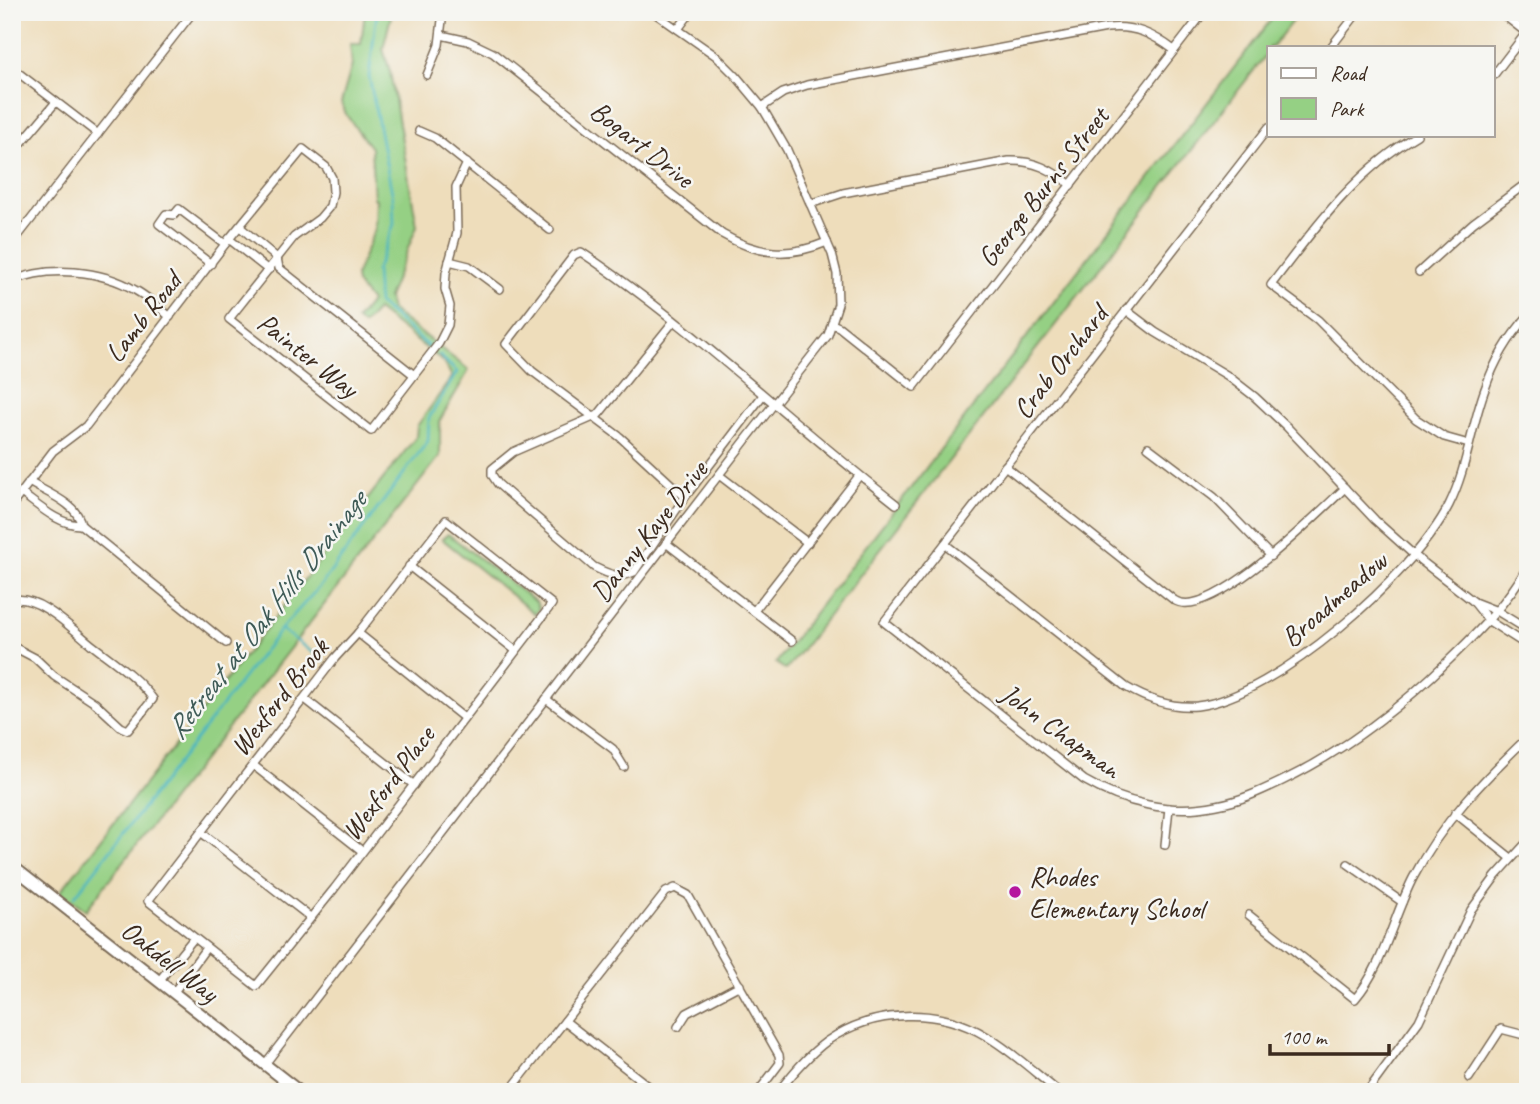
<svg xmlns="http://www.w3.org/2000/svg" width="1540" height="1104" viewBox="0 0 1540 1104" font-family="Caveat,sans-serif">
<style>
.green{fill:#95d084;stroke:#687d51;stroke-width:2}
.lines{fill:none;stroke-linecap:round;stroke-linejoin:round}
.stream{stroke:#47b5c1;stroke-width:2.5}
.street-casing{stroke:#7a6955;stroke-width:10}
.secondary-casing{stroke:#7a6955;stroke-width:14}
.street{stroke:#fff;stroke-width:7}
.secondary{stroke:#fff;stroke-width:10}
.poi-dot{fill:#b5179e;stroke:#f6f6f2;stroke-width:2.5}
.labels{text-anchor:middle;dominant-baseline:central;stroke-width:5;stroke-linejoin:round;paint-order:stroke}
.street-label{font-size:28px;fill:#3b2a1e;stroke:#f6f6f2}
.poi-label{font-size:28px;fill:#3b2a1e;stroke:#f6f6f2;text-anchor:start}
.water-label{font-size:30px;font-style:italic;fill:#3f5b57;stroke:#f6f6f2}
</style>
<rect width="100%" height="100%" fill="#f6f6f2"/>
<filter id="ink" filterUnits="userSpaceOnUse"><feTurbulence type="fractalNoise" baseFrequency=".0143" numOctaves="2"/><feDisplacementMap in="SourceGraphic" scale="14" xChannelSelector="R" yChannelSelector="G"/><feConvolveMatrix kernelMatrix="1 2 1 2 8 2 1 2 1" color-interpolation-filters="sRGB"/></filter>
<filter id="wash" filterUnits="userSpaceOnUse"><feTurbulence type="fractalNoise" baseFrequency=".00686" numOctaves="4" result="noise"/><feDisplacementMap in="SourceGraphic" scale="28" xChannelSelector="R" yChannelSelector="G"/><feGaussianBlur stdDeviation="1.57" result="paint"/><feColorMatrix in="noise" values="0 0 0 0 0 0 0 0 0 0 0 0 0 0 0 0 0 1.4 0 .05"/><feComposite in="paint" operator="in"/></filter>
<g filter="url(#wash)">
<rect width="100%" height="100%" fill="#edb"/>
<g class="green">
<path d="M365 12H392L383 49 390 72 417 226 388 298 391 310 469 370 440 420V456L86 910 60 892 416 437 417 426 452 377 444 362 377 310 363 325 356 320 371 302 356 283 355 277 375 229 376 199 374 198 371 148 347 116 341 103 352 65 350 44H361Z"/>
<path d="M1277 12H1299L1272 47H1269V51L786 670 776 663Z"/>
<path d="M448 534 536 602 539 608 535 614 442 539Z"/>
</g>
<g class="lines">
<g class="stream">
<path d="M377 12 369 76 393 198 394 224 376 271 378 303 429 347"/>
<path d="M282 630 324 661"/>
<path d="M75 896 281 629 321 585 428 441 429 418 457 372 439 355"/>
</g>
</g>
</g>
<g filter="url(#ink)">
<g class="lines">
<defs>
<g id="street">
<path d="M1500 12 1528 34"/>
<path d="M678 29 691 12"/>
<path d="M441 35 468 41 493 53 722 234C758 255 788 258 827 242"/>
<path d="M1331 47 1358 12"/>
<path d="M12 68 98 134"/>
<path d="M427 75 439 45 443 12"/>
<path d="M1493 76 1526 33"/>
<path d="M762 107 783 93 807 85 1107 28C1134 25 1153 34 1174 50"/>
<path d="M1269 127 884 622 1084 780C1123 803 1171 815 1217 805 1240 801 1261 791 1282 781 1346 750 1399 709 1449 660 1479 631 1507 603 1528 566"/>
<path d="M419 131 435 138 550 230"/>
<path d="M1417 135C1354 172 1314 229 1271 285L1318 320 1416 419 1444 437 1469 444"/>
<path d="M12 154 56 102"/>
<path d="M810 204 843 193 1009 161C1034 160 1052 170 1071 185"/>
<path d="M240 227 277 258 279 268 414 375"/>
<path d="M229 239 267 269H270"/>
<path d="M449 261 469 266 500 289"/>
<path d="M211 264 159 224 166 214 174 215 179 209 225 244"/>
<path d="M1419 272 1473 223 1528 182"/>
<path d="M18 279C14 262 11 251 18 236L193 12"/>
<path d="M12 281C49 265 101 270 135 290 148 297 159 307 170 317"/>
<path d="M1126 310 1155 332 1228 376 1255 397 1287 427 1375 520 1415 556 1473 601 1489 621 1528 646"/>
<path d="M673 322 598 415 513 452 492 469V475L498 484 594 567C608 574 618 579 634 572L683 500 763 395"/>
<path d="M832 324 839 327 914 387 1204 12"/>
<path d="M1148 447 1214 497 1271 556"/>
<path d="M1005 466 1174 600C1209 624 1319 512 1345 488"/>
<path d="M719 475 808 543"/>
<path d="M21 493C39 506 59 525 81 525 79 504 45 492 29 482"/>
<path d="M685 497 620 437 532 371 506 344 574 255 581 252C693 327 790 422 896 504"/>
<path d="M12 505 53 451 86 426 229 239 303 149 326 167 332 178 333 192 330 206 320 218 294 237 229 319 371 431 439 343 448 325 450 306 445 289 446 273 457 233 456 187 467 163"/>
<path d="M446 520 552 604 334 889 256 986 148 901 335 658 358 633Z"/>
<path d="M81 525 226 643"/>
<path d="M666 543 792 641"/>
<path d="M945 544 1126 687C1148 700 1171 708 1197 706 1275 697 1414 574 1449 505 1467 469 1471 427 1485 389 1494 362 1509 337 1528 316"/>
<path d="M409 566 515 650"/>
<path d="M12 600C39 594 73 630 92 645 114 662 136 676 153 699L128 730 121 727 95 703 54 676 35 658 12 646"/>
<path d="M1474 602 1497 611 1528 630"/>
<path d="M754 611 859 476"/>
<path d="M358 633 464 718"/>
<path d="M305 699 414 785"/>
<path d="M546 699 613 749 624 767"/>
<path d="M253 765 362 851"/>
<path d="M1455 813 1511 858"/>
<path d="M202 833 310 917"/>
<path d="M1165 845 1169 808"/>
<path d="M1348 864 1402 902"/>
<path d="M1249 915 1355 999C1384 965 1393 917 1413 878 1442 822 1483 780 1528 737"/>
<path d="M159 981 194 938"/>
<path d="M174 992 206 948"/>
<path d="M565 1021 656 1092"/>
<path d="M678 1027 687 1013 740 985"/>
<path d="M265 1064 745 441 828 335 838 304 837 274 832 254 787 150 762 107 736 76 716 56 653 12"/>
<path d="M1469 1078 1501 1029 1528 1036"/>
<path d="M509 1092 666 892 675 888 688 895 779 1055 780 1063 758 1092"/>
<path d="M778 1092C793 1073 808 1055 827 1041 873 1009 938 1007 986 1036 1012 1051 1035 1073 1059 1092"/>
<path d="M1367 1092 1419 1021 1471 910 1496 876 1528 841"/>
</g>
<path id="secondary" d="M12 866 300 1092"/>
</defs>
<use href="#street" class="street-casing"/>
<use href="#secondary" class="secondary-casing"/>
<use href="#street" class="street"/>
<use href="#secondary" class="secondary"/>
</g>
</g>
<circle class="poi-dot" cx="1015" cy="892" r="7"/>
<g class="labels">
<g class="street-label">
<text transform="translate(642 144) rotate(38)">Bogart Drive</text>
<text transform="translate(1043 187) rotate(-52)">George Burns Street</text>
<text transform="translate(143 317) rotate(-52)">Lamb Road</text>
<text transform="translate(308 355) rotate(38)">Painter Way</text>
<text transform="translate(1060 362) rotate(-52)">Crab Orchard</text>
<text transform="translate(649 531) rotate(-52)">Danny Kaye Drive</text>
<text transform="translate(1334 599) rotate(-41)">Broadmeadow</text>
<text transform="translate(279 697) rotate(-52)">Wexford Brook</text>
<text transform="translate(1061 731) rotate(36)">John Chapman</text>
<text transform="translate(388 783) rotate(-53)">Wexford Place</text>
<text transform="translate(170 961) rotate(38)">Oakdell Way</text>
</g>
<g class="poi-label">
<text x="1029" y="876">Rhodes<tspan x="1029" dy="32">Elementary School</tspan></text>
</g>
<g class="water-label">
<text transform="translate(266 615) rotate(-52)">Retreat at Oak Hills Drainage</text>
</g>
</g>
<rect width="1540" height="1104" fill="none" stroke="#f6f6f2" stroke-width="42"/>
<rect x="1267" y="46" width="228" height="91" fill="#f6f6f2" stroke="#aba49d" stroke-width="2"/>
<rect x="1281" y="68" width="35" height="10" fill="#ffffff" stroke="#aba49d" stroke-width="2"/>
<text x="1330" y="80" font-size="21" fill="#3b2a1e">Road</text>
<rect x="1281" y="98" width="35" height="21" fill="#95d084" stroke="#aba49d" stroke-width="2"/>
<text x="1330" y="116" font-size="21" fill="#3b2a1e">Park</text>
<path d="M1270 1044v10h119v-10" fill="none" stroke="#3b2a1e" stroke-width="3.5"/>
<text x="1281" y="1044" font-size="21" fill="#3b2a1e" stroke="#f6f6f2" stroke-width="5" paint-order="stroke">100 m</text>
</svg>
